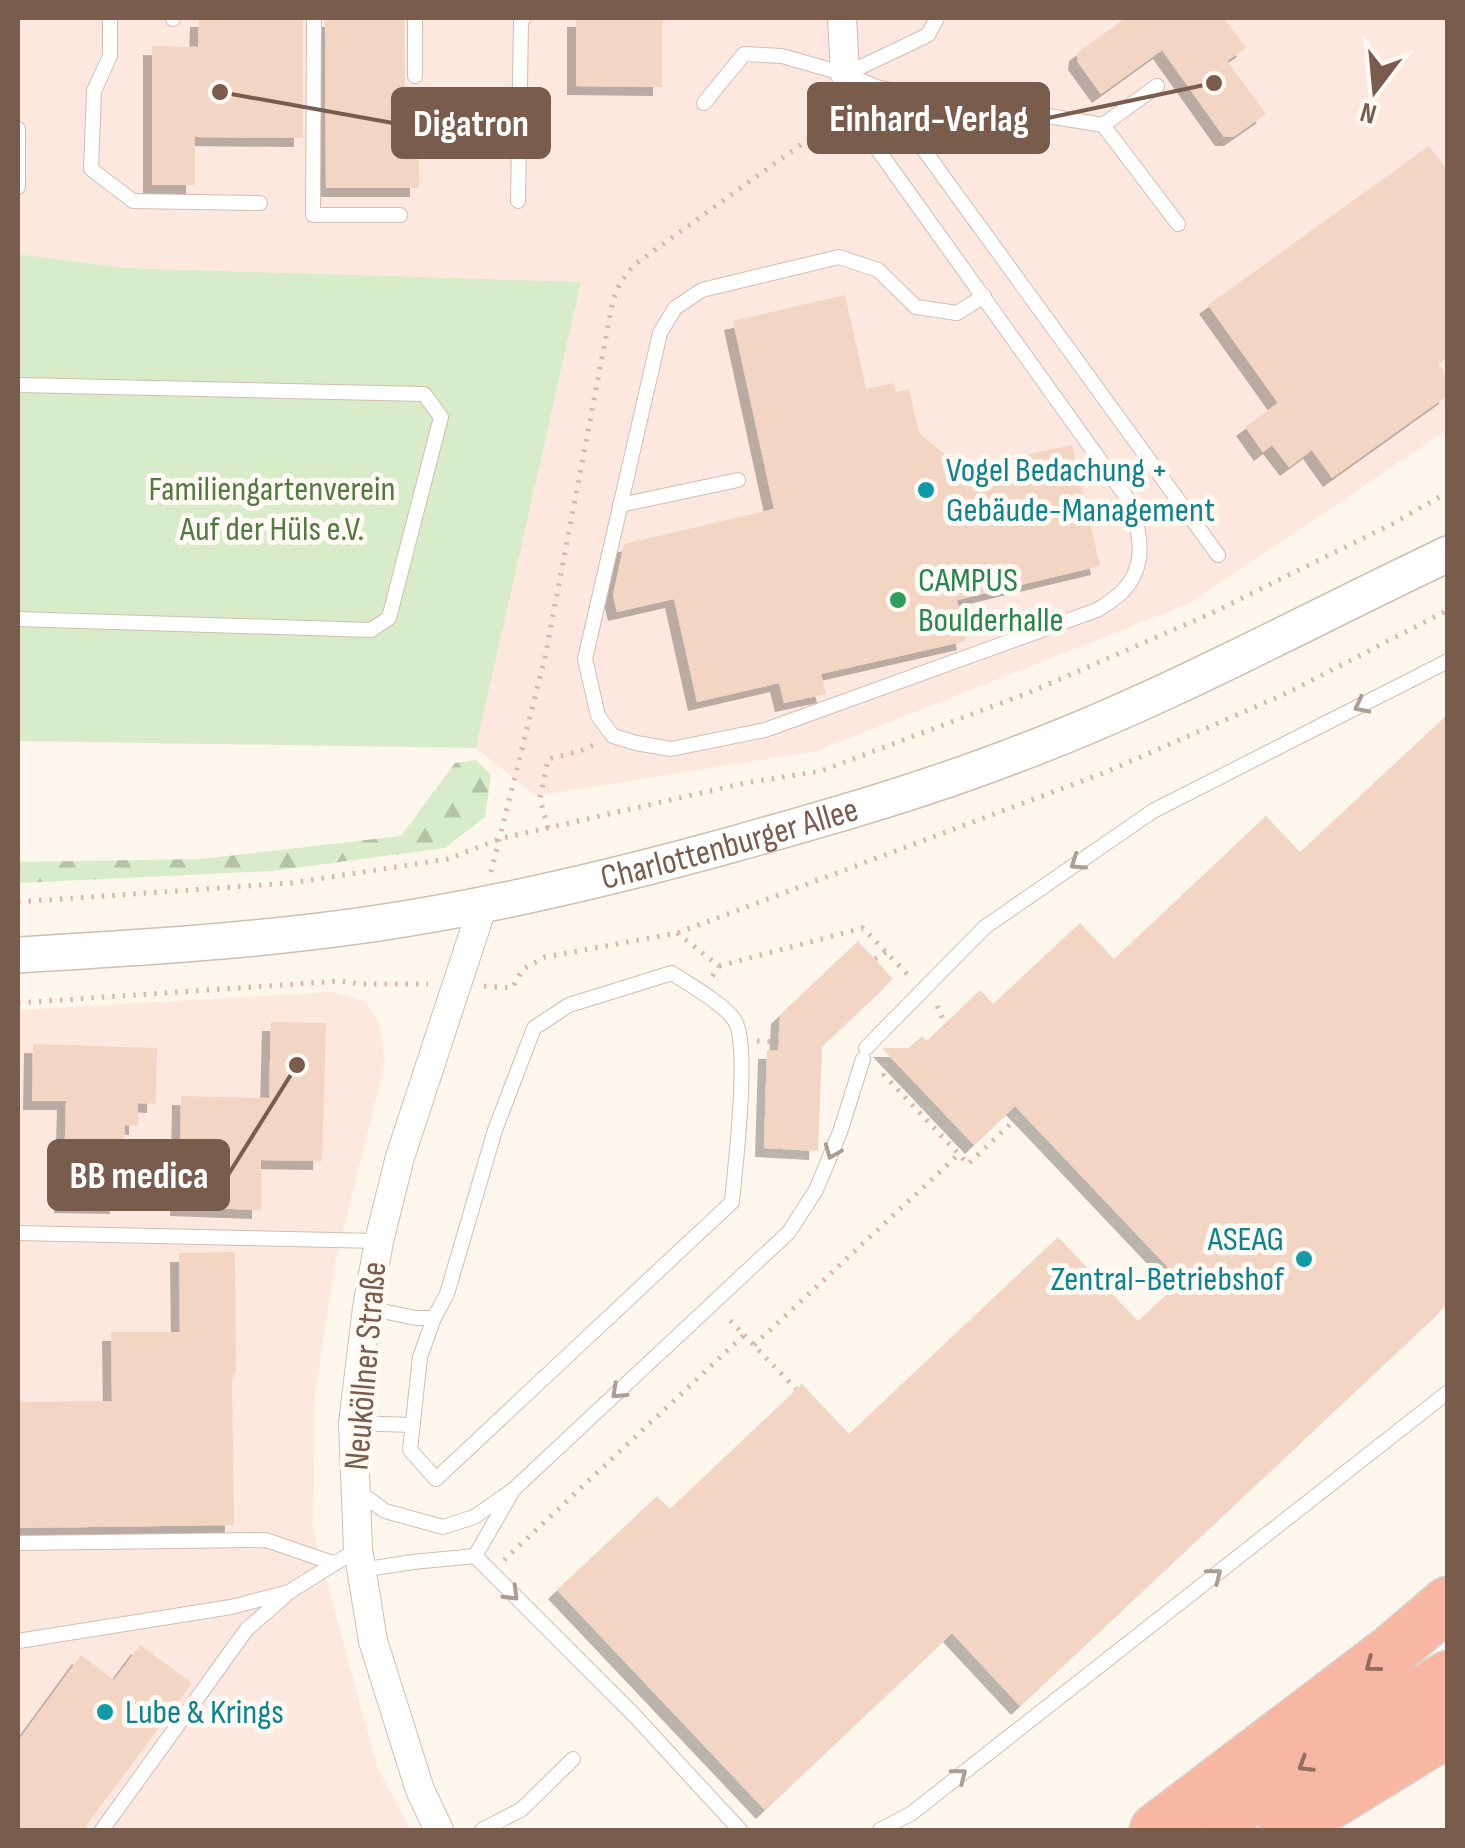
<svg xmlns="http://www.w3.org/2000/svg" width="1465" height="1848" viewBox="0 0 1465 1848" font-family="'Sofia Sans Condensed',sans-serif">
<style>
.commercial{fill:#fde8e0}
.forest{fill:url(#forest-firs)}
.green{fill:#d8ecc9}
.building{fill:#f3d5c3;filter:url(#shadow)}
.lines{fill:none;stroke-linecap:round;stroke-linejoin:round}
.service-casing{stroke:#d1beb0;stroke-width:16}
.minor-casing{stroke:#d1beb0;stroke-width:30}
.tertiary-casing{stroke:#d1beb0;stroke-width:38}
.motorway-casing{stroke:#dad1cd;stroke-width:55}
.path{stroke:#d9b8a5;stroke-width:5;stroke-dasharray:2.5 8;stroke-linecap:butt}
.service{stroke:#fff;stroke-width:14}
.minor{stroke:#fff;stroke-width:28}
.tertiary{stroke:#fff;stroke-width:35}
.motorway{stroke:#f7b7a3;stroke-width:52}
.oneway{stroke:#af9d94}
.oneway2{stroke:#936e5e}
.culture-dot{fill:#0f9aa8;stroke:#fffaf3;stroke-width:4}
.leisure-dot{fill:#2e9e5b;stroke:#fffaf3;stroke-width:4}
.labels{text-anchor:middle;dominant-baseline:central;stroke-width:10;stroke-linejoin:round;paint-order:stroke}
.culture-label{font-size:35px;fill:#0d838f;stroke:#fffaf3;text-anchor:start}
.park-label{font-size:35px;fill:#537a41;stroke:#fffaf3}
.leisure-label{font-size:35px;fill:#27864d;stroke:#fffaf3;text-anchor:start}
.street-label{font-size:35px;fill:#7a5c4d;stroke:#fffaf3}
.leader{fill:none;stroke:#7a5c4d;stroke-width:4}
.callout-dot{fill:#7a5c4d;stroke:#fffaf3;stroke-width:4}
.callout{fill:#7a5c4d;stroke:#7a5c4d;stroke-width:4}
.callout-label{font-size:38px;text-anchor:middle;font-weight:bold;fill:#fff}
</style>
<defs>
<pattern id="forest-firs" width="22" height="20" patternUnits="userSpaceOnUse" patternTransform="scale(2.5)"><rect width="22" height="20" fill="#d8ecc9"/><path d="M5 1l3.5 6h-7zM16 11l3.5 6h-7z" fill="#b4c2a5"/></pattern>
<filter id="shadow"><feDropShadow dx="-9" dy="9" stdDeviation="0" flood-color="#0004"/></filter>
</defs>
<rect width="100%" height="100%" fill="#fdf6ec"/>
<g class="commercial">
<path d="M18 18H1447V430L1190 603 817 751 536 796 476 748 581 283 124 268 18 254Z"/>
<path d="M334 992 365 1001 380 1026 385 1062 335 1263 315 1395 313 1530 377 1767 411 1830H18V1010Z"/>
</g>
<path class="forest" d="M476 760 491 775 485 817 445 848 272 871 18 883V862L201 859 401 836 455 763Z"/>
<path class="green" d="M18 254 124 268 581 282 476 748 18 741Z"/>
<g class="building">
<path d="M199 18H303V138L195 137V185H152V46L198 47Z"/>
<path d="M325 18H404L405 94H419V188H326Z"/>
<path d="M576 18H662V87L576 86Z"/>
<path d="M1126 18H1224L1246 48 1227 61 1266 114 1233 137H1224L1162 50 1101 94 1077 61 1078 52Z"/>
<path d="M1429 146 1448 171V357L1438 364 1448 377V395L1332 478 1312 450 1289 467 1272 445 1263 452 1245 427 1278 403 1208 305Z"/>
<path d="M845 295 866 389 894 383 896 392 909 389 919 433 962 468 1072 445 1100 566 957 600 966 641 821 674 826 694 784 703 779 683 697 702 674 599 617 612 613 595 624 544 774 509 733 321Z"/>
<path d="M1448 714V1304L1020 1706 952 1633 765 1810 557 1590 657 1496 670 1509 802 1384 849 1434 1058 1237 1138 1321 1181 1281 1015 1106 974 1145 882 1048H909L922 1036 927 1041 980 990 993 1004 1080 923 1114 959 1266 816 1300 852Z"/>
<path d="M858 941 893 979 819 1049H822L818 1151 764 1148 767 1050H778L780 1015Z"/>
<path d="M271 1022 326 1023 322 1161 261 1160V1210L179 1207 181 1096 269 1098Z"/>
<path d="M33 1044 157 1048 156 1104 138 1103V1126L125 1125 124 1147H121L119 1205 63 1204 66 1101H32Z"/>
<path d="M235 1252 236 1371 232 1379 234 1525 18 1528V1402L112 1401 111 1332H180L179 1253Z"/>
<path d="M140 1645 192 1683 83 1830H18V1741L81 1655 114 1680Z"/>
</g>
<g class="lines">
<defs>
<g id="service">
<path d="M110 18V56L94 91 91 169 133 201 260 203"/>
<path d="M314 18 313 215H400"/>
<path d="M173 19V18"/>
<path d="M845 74 863 129 1132 505C1140 535 1147 564 1124 590 1117 598 1106 604 1097 610L765 730 671 749 636 743 613 736 598 716 585 659 660 333 675 308 702 290 839 257 878 270 916 307 957 313 984 296"/>
<path d="M846 74 928 35 937 18"/>
<path d="M415 76V18"/>
<path d="M879 88 1103 125 1157 86"/>
<path d="M704 103 744 54 782 56 845 74 879 88 1218 555"/>
<path d="M1103 125 1178 224"/>
<path d="M18 187V129"/>
<path d="M518 201 521 21 524 18"/>
<path d="M18 385 424 394 441 417 389 618 371 630 18 619"/>
<path d="M620 505 738 480"/>
<path d="M672 973C688 984 726 1005 735 1021 750 1046 735 1168 732 1202L436 1479 410 1450 420 1357 434 1318 447 1294 495 1130 534 1028 569 1005Z"/>
<path d="M866 1048 985 927 1153 811 1448 661"/>
<path d="M18 1233 379 1241"/>
<path d="M367 1308 416 1318H434"/>
<path d="M353 1423 412 1425"/>
<path d="M355 1489 385 1511 443 1527 474 1517 513 1490 789 1232 816 1190 840 1132 863 1059"/>
<path d="M18 1543 266 1540 333 1563"/>
<path d="M475 1556 511 1494"/>
<path d="M361 1570 413 1562 475 1556 633 1714 740 1830"/>
<path d="M18 1641 231 1607 289 1592 358 1549"/>
<path d="M102 1830 247 1629 285 1596"/>
<path d="M482 1830 522 1809 573 1759"/>
<path d="M880 1830 912 1813 1448 1392"/>
</g>
<g id="minor">
<path d="M842 18 845 74"/>
<path d="M439 1830 420 1790 373 1641 358 1549 353 1423 367 1308 379 1241 400 1157 483 905"/>
</g>
<g id="tertiary">
<path id="s1" d="M18 955C136 948 255 941 372 924 495 906 615 877 734 844 830 817 922 791 1015 755 1165 699 1304 622 1448 554"/>
</g>
<g id="motorway">
<path d="M1216 1821 1448 1677"/>
<path d="M1156 1830 1393 1650 1448 1603"/>
<path d="M1286 1830 1448 1730"/>
</g>
</defs>
<use href="#service" class="service-casing"/>
<use href="#minor" class="minor-casing"/>
<use href="#tertiary" class="tertiary-casing"/>
<use href="#motorway" class="motorway-casing"/>
<g class="path">
<path d="M548 828 540 799 548 759 580 751 596 744"/>
<path d="M491 872 545 657 613 300 620 283 634 265 817 133 833 100"/>
<path d="M18 902 291 883 448 859 499 839 745 783 821 771 1028 693 1212 613 1392 524 1448 492"/>
<path d="M677 933 719 966 711 978"/>
<path d="M875 959 886 952"/>
<path d="M719 966 863 928 909 976"/>
<path d="M484 986 512 988 523 969 545 957 677 933 1106 772 1287 693 1448 610"/>
<path d="M18 1003 340 981 360 984H428"/>
<path d="M937 1006 946 1026"/>
<path d="M757 1041 779 1042"/>
<path d="M885 1063 884 1075 968 1164 1022 1113"/>
<path d="M744 1335 796 1389"/>
<path d="M754 1345 959 1154"/>
<path d="M504 1560 744 1335 727 1317"/>
</g>
<use href="#service" class="service"/>
<use href="#minor" class="minor"/>
<use href="#tertiary" class="tertiary"/>
<use href="#motorway" class="motorway"/>
</g>
<defs><path id="oneway-chevron" d="M-2-3.5L2.5 0L-2 3.5" fill="none" stroke-width="1.6" stroke-linecap="round" stroke-linejoin="round" transform="scale(2.5)"/></defs>
<g class="oneway">
<use href="#oneway-chevron" transform="translate(1361 706) rotate(153)"/>
<use href="#oneway-chevron" transform="translate(1077 863) rotate(146)"/>
<use href="#oneway-chevron" transform="translate(832 1152) rotate(112)"/>
<use href="#oneway-chevron" transform="translate(618 1392) rotate(137)"/>
<use href="#oneway-chevron" transform="translate(1215 1575) rotate(-38)"/>
<use href="#oneway-chevron" transform="translate(512 1594) rotate(45)"/>
<use href="#oneway-chevron" transform="translate(960 1775) rotate(-38)"/>
</g>
<g class="oneway2">
<use href="#oneway-chevron" transform="translate(1372 1665) rotate(143)"/>
<use href="#oneway-chevron" transform="translate(1305 1765) rotate(148)"/>
</g>
<g class="culture-dot">
<circle cx="926" cy="490" r="10"/>
<circle cx="1304" cy="1259" r="10"/>
<circle cx="105" cy="1712" r="10"/>
</g>
<circle class="leisure-dot" cx="898" cy="600" r="10"/>
<g class="labels">
<g class="culture-label">
<text x="946" y="470">Vogel Bedachung +<tspan x="946" dy="40">Gebäude-Management</tspan></text>
<text x="1284" y="1239" text-anchor="end">ASEAG<tspan x="1284" dy="40">Zentral-Betriebshof</tspan></text>
<text x="125" y="1712">Lube &amp; Krings</text>
</g>
<g class="park-label">
<text x="272" y="489">Familiengartenverein<tspan x="272" dy="40">Auf der Hüls e.V.</tspan></text>
</g>
<g class="leisure-label">
<text x="918" y="580">CAMPUS<tspan x="918" dy="40">Boulderhalle</tspan></text>
</g>
<g class="street-label">
<text stroke="none"><textPath href="#s1" startOffset="722">Charlottenburger Allee</textPath></text>
<text transform="translate(366 1366) rotate(-85)">Neuköllner Straße</text>
</g>
</g>
<path class="leader" d="M1214 83L1048 118M220 92L393 123M297 1065L228 1175"/>
<g class="callout-dot">
<circle cx="1214" cy="83" r="10"/>
<circle cx="220" cy="92" r="10"/>
<circle cx="297" cy="1065" r="10"/>
</g>
<g class="callout">
<rect x="809" y="84" width="239" height="68" rx="10"/>
<rect x="393" y="89" width="156" height="68" rx="10"/>
<rect x="49" y="1141" width="179" height="68" rx="10"/>
</g>
<g class="callout-label">
<text x="929" y="131">Einhard-Verlag</text>
<text x="471" y="136">Digatron</text>
<text x="139" y="1188">BB medica</text>
</g>
<rect width="1465" height="1848" fill="none" stroke="#7a5c4d" stroke-width="40"/>
<g transform="translate(1375 90) rotate(196)" stroke="#fffaf3" stroke-width="8" paint-order="stroke">
<path d="M0-8L18 38L0 25L-18 38Z" fill="#7a5c4d"/>
<text y="-15" font-size="28" font-weight="bold" text-anchor="middle" fill="#7a5c4d">N</text>
</g>
</svg>
